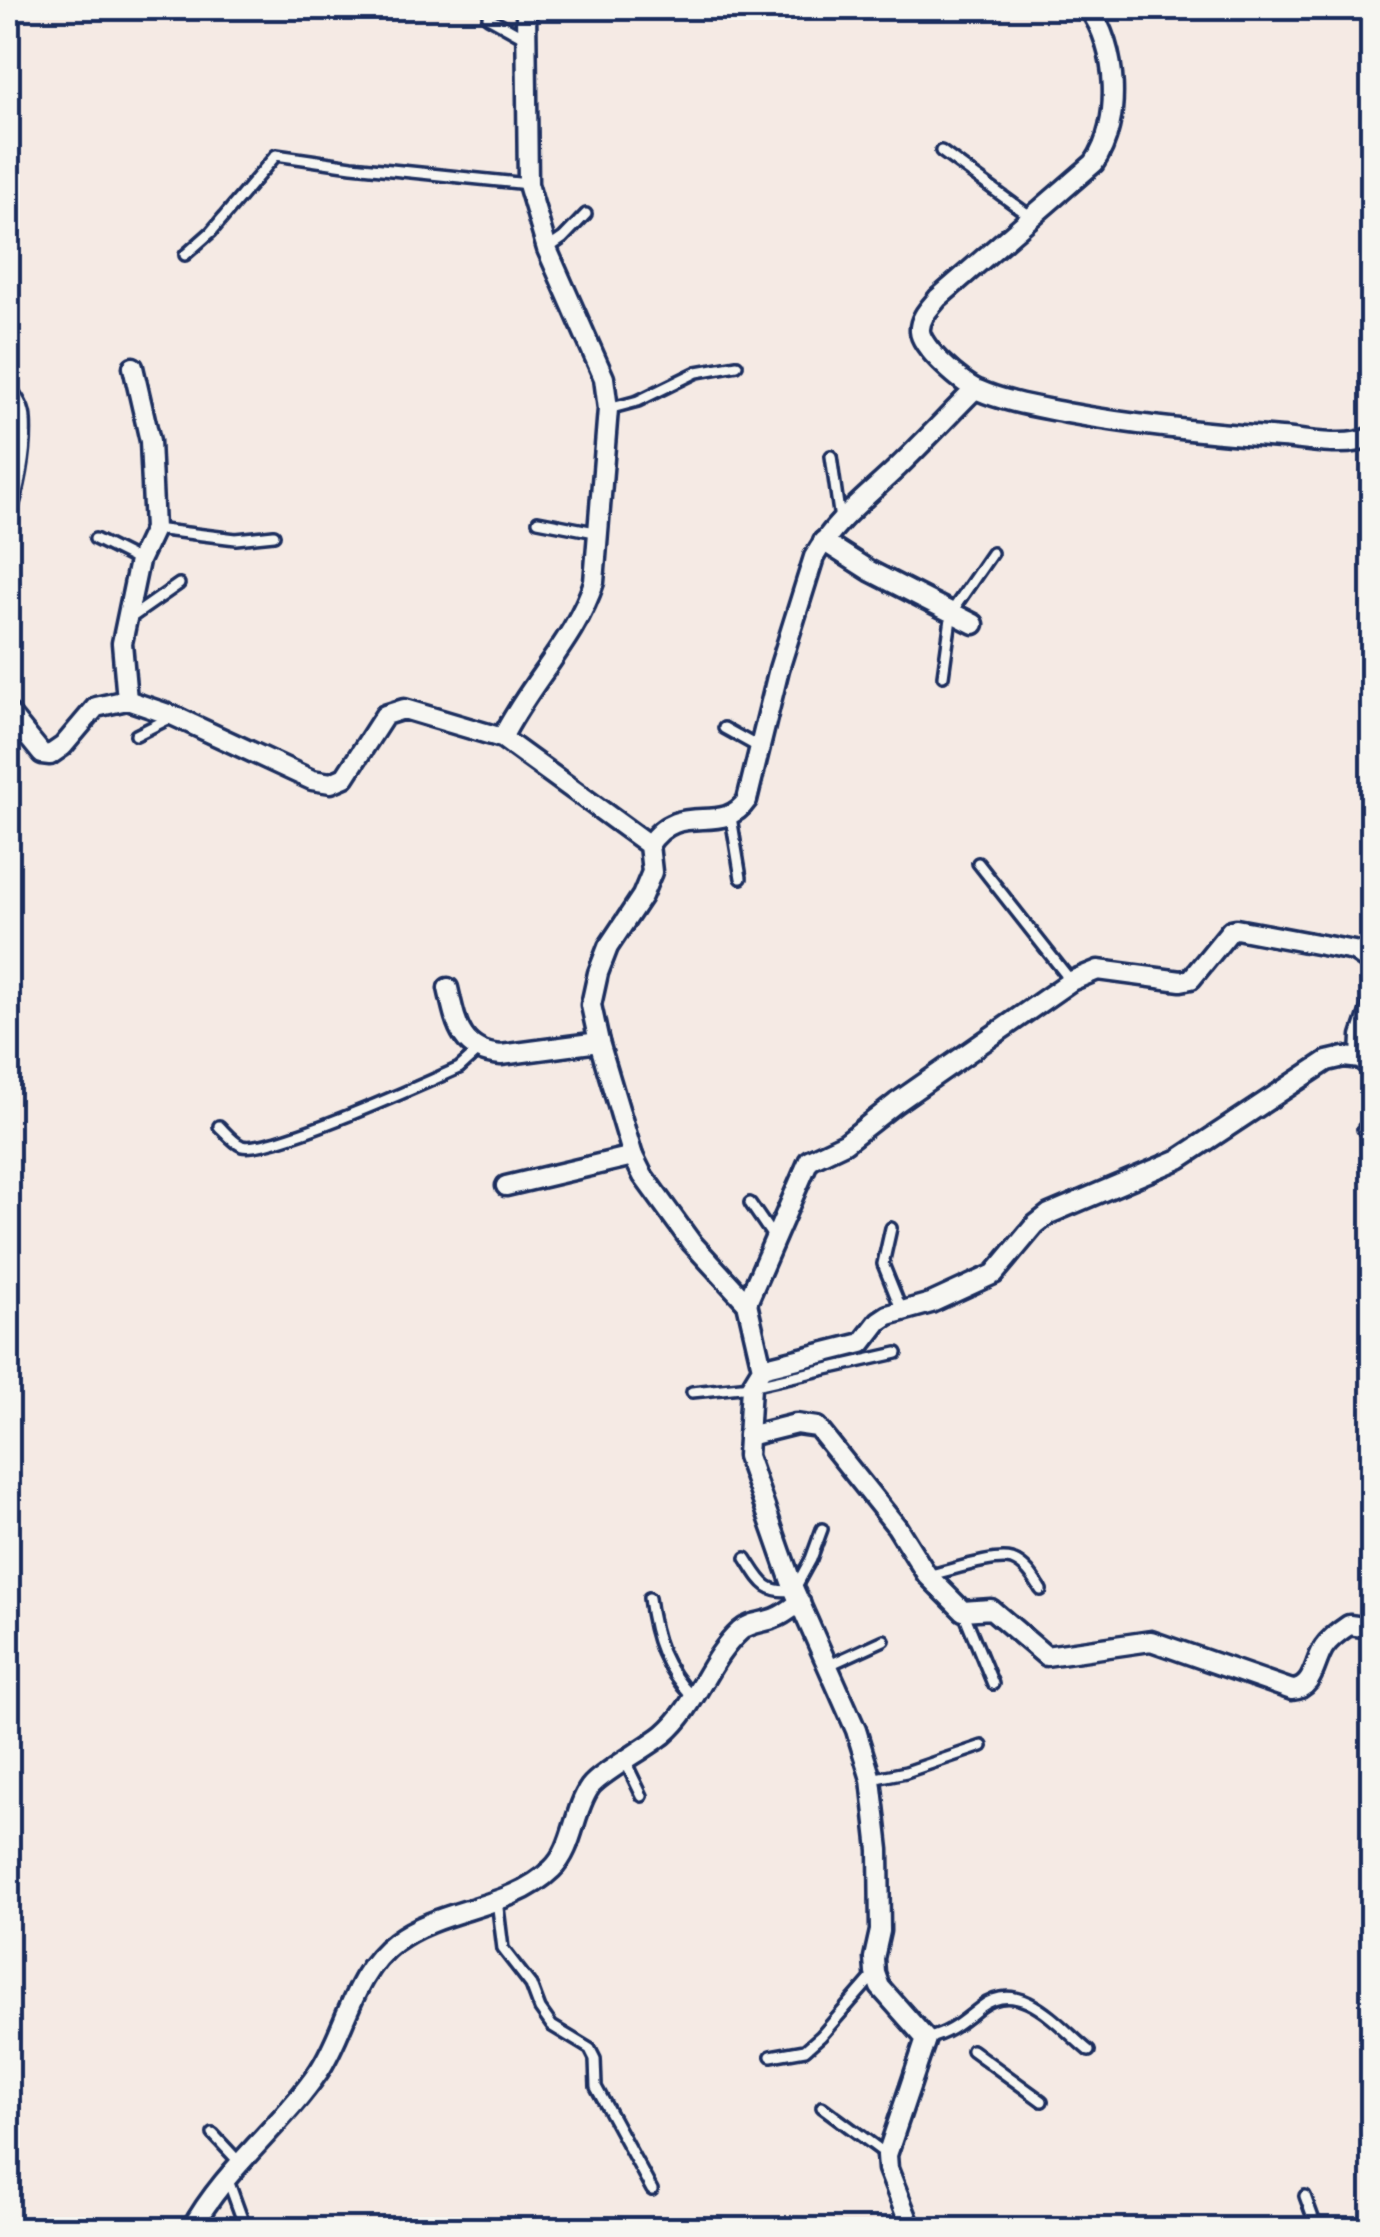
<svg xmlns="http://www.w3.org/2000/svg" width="1380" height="2237" viewBox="0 0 1380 2237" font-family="Sriracha,sans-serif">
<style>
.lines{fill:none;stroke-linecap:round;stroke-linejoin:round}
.service-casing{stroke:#1b2f5e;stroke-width:16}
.minor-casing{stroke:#1b2f5e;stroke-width:25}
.service{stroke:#f6f6f2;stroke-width:9}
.minor{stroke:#f6f6f2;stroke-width:18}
</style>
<rect width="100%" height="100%" fill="#f5eae4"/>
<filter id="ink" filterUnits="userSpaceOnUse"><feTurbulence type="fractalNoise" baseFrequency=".01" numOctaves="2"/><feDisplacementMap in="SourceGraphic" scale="20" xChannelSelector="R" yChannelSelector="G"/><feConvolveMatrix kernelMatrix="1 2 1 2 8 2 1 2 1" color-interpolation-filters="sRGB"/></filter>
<g filter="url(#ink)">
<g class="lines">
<defs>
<g id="service">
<path d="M488 17 524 37"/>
<path d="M941 151 1030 216"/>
<path d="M547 249 563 238 586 214"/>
<path d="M185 255 211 232 276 155 352 166 528 184"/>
<path d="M608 409 638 401 697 372 737 365"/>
<path d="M831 456 840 520"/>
<path d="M538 521 595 532"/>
<path d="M8 522C19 492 27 452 25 420 25 406 15 395 8 384"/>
<path d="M154 529 236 539 274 535"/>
<path d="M95 539 139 561"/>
<path d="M129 619 179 584"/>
<path d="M943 676 952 611 992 553"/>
<path d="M724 728 760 748"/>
<path d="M136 735 172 717"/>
<path d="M731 817 741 878"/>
<path d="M978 863 1071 981"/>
<path d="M219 1126C225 1132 234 1143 242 1146 268 1154 426 1083 459 1068L479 1050"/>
<path d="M1363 1129 1372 1120"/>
<path d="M750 1203 774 1238"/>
<path d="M891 1228 883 1264 902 1311"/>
<path d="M692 1392 751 1386 897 1353"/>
<path d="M746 1558C761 1581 765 1594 794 1590L811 1559 822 1529"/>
<path d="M930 1575C949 1571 994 1555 1012 1560 1026 1565 1034 1579 1041 1590"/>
<path d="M649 1598C654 1639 664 1668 693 1698"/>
<path d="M963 1611 993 1684"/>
<path d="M827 1666 884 1640"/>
<path d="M626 1763 642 1796"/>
<path d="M871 1779 906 1772 982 1746"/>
<path d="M497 1900 503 1949 531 1985 540 2009 552 2026 590 2049 595 2059 596 2087 652 2190"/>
<path d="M926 2039C952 2032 960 2023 981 2007 1021 1976 1059 2027 1089 2051"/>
<path d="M972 2050 1042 2101"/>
<path d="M771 2056 805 2050 821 2036 874 1975"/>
<path d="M822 2107 887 2155"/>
<path d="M213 2134 240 2163"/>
<path d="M228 2180 246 2230"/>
<path d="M1305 2196 1313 2218 1310 2230"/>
</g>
<g id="minor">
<path d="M1088 8C1118 46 1122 123 1094 163L938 298C930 308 919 318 920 331 921 348 963 384 978 390 1005 402 1038 407 1067 413 1138 426 1210 433 1281 438 1311 440 1345 449 1372 437"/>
<path d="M823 541 870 571 974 624"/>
<path d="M127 700 122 643 139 561 154 529 150 441 133 367"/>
<path d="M8 712 42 754 50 755 63 746 96 707 127 700 174 716 312 780 331 783 345 777 385 715 404 709 502 738 649 845 652 872 642 896 608 947 598 973 591 1005 599 1042 633 1156 643 1176 691 1242 747 1303 762 1368 751 1386 747 1456 794 1590 856 1730 871 1779 879 1850 880 1931 874 1958 875 1973 880 1987 926 2039 887 2155 888 2169 912 2230"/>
<path d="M502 738C528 685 577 637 594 582L608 409 604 378 547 249 528 184 526 8"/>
<path d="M649 845C679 798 721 838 747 800L779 669 814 557C835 520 868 496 898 467 924 442 949 415 975 389"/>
<path d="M448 988C456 1023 460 1052 501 1055L599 1042"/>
<path d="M1372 1006 1362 1036 1361 1059 1372 1069"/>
<path d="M506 1186 633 1156"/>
<path d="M747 1303 809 1160 845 1143 896 1103 1071 981 1098 970 1181 981 1191 979 1231 930 1236 929 1354 951 1372 963"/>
<path d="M762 1368 862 1343 879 1321 888 1315 931 1303 994 1274 1035 1225 1049 1214 1179 1159 1327 1061 1344 1057 1361 1059"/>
<path d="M748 1436 796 1424 817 1427 897 1527 927 1575 963 1611 991 1609 1046 1656 1151 1641 1292 1690C1314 1689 1314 1662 1324 1647 1330 1638 1340 1631 1349 1625L1364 1627"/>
<path d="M191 2230C223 2170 281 2127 319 2071 346 2030 353 1973 395 1942 441 1907 510 1910 552 1869 574 1848 573 1811 590 1787 599 1774 647 1748 664 1734 697 1706 708 1660 740 1631 750 1622 763 1623 775 1618 784 1615 792 1608 800 1602"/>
</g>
</defs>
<use href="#service" class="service-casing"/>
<use href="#minor" class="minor-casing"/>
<use href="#service" class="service"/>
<use href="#minor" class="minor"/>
</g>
</g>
<rect width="1380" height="2237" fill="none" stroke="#f6f6f2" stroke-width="40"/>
<rect x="20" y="20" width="1340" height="2197" fill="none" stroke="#1b2f5e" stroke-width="4" filter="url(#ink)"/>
</svg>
